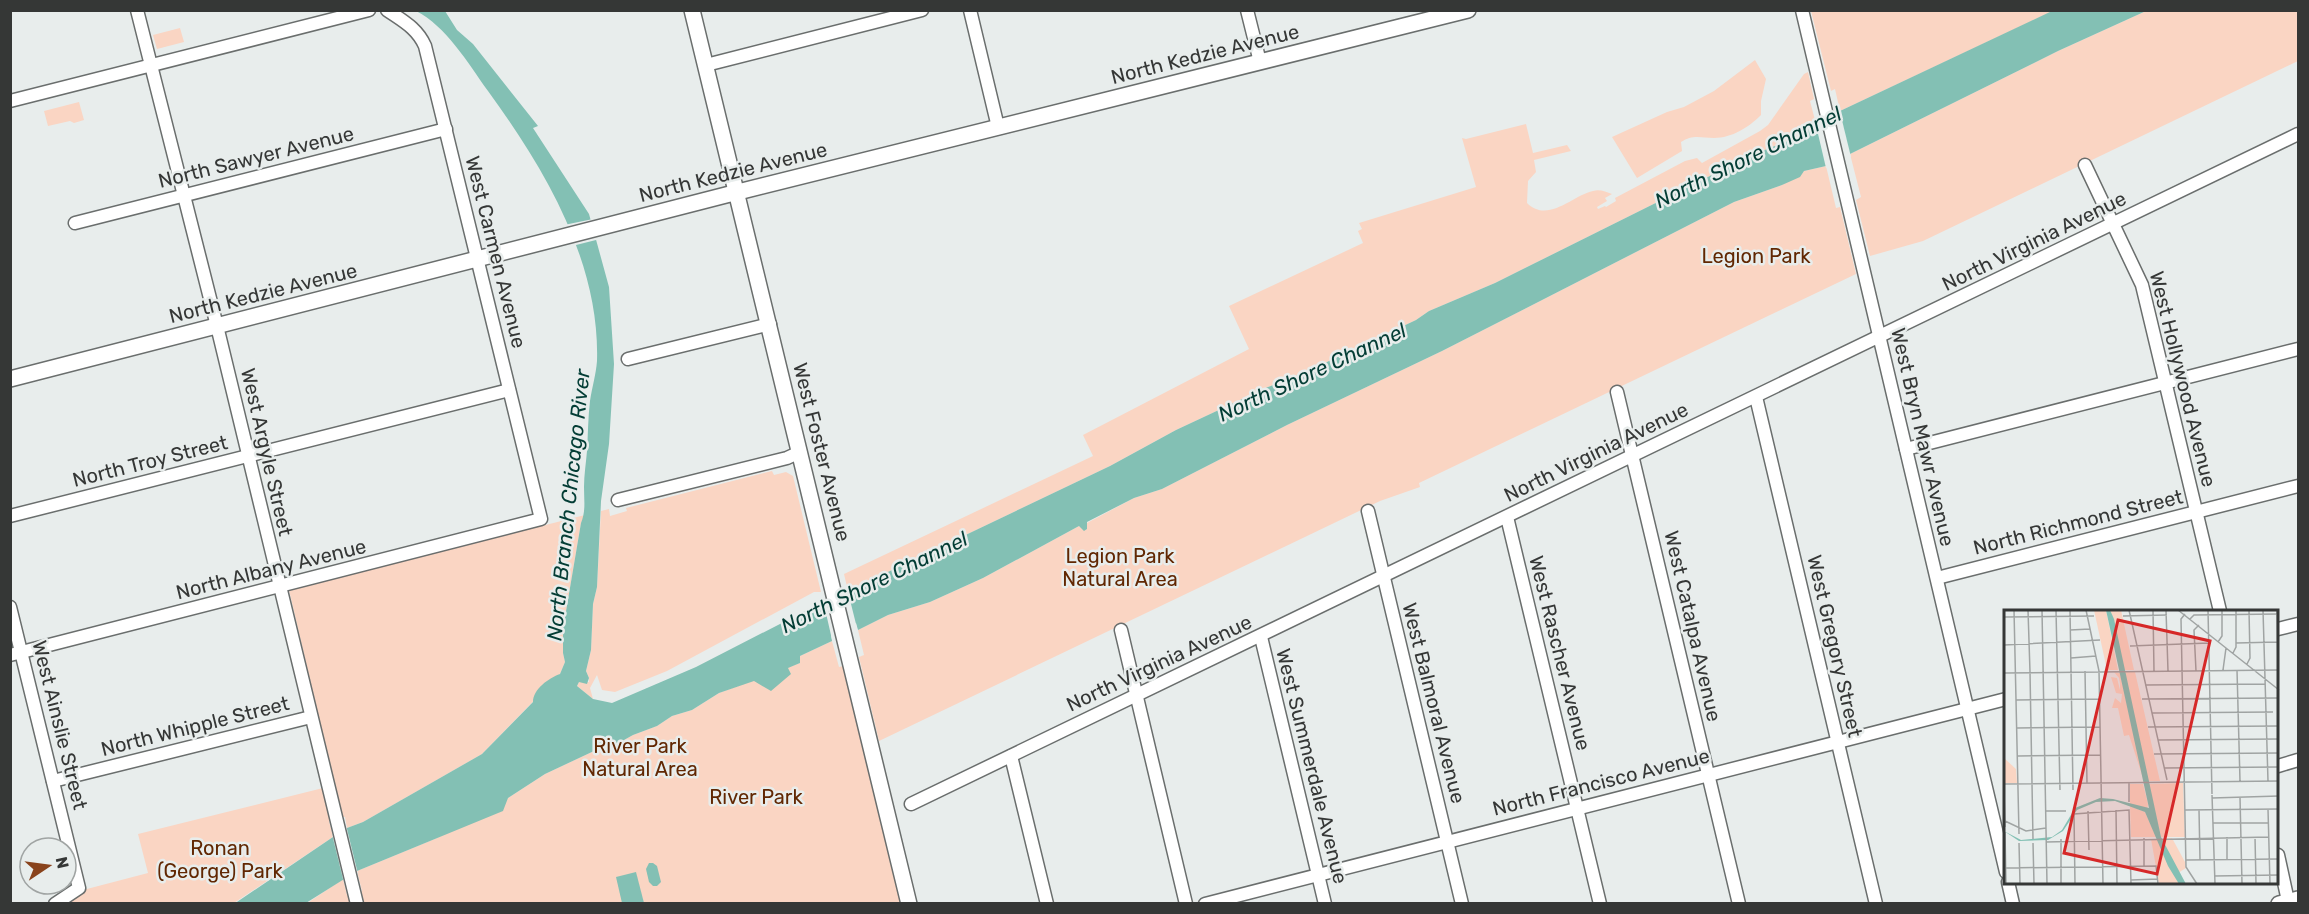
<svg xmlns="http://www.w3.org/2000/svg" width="2309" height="914" viewBox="0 0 2309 914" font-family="Rubik,sans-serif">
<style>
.green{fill:#fad5c3}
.water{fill:#83c0b4}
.pier{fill:#e8edec}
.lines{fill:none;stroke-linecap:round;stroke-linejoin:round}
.minor-casing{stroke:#6a6e6d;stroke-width:15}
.major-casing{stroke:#6a6e6d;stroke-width:18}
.minor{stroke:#fff;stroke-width:12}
.major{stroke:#fff;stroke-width:15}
.labels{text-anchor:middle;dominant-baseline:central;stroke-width:5;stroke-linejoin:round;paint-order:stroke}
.street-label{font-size:20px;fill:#353736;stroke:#e8edec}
.park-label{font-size:20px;fill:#612702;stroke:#e8edec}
.water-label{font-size:21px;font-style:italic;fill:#033d35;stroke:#e8edec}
.inset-road{fill:none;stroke:#a0a4a3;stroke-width:1.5}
.view{fill:#d62828;fill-opacity:0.15;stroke:#d62828;stroke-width:3}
.inset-edge{fill:none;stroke:#353736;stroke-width:3}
</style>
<rect width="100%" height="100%" fill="#e8edec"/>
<g class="green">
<path d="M1811 11H2053L1840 111 1835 89 1831 91Z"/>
<path d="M2146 11H2298V61L1923 241 1870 256 1856 200 1861 197 1850 154 2058 51Z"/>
<path d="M180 28 184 42 157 49 153 35Z"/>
<path d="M1755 60 1766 79 1761 101V115C1749 127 1732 138 1714 138 1701 138 1693 134 1681 142L1682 151 1637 178 1612 137 1667 112 1684 107 1714 91Z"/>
<path d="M1808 72 1814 99 1810 101 1816 124 1809 127 1808 133 1752 155 1495 283 1429 311 1416 320 1310 370 1268 387 1176 430 1110 466 848 591 844 574 1093 456 1083 435 1249 349 1229 306 1363 243 1358 231 1362 229 1359 223 1476 187 1462 138 1466 139 1526 124 1533 153 1567 145 1571 151 1534 160 1536 172 1528 181 1527 203C1548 224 1573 195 1593 191 1600 189 1606 192 1612 194L1605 198 1607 201 1597 207 1598 209 1605 206 1606 207 1616 201 1615 198 1685 161 1697 158 1702 163 1760 131 1768 125 1804 74Z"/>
<path d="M79 102 84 120 74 123 70 121 48 126 44 111Z"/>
<path d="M1826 166 1836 208 1840 207 1856 274 1419 483 1420 487 1380 501 879 741 859 657 864 655 858 630 888 615 930 602 983 578 1079 526 1085 530 1087 529V523L1134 498 1162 489 1287 425 1442 351 1734 202 1782 185 1804 171Z"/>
<path d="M772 471 774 475 786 472 793 476 821 592H814L667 671 615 692 602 690 597 675 590 688 593 699 577 686 579 682H589V678L586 671 591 650 593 604 597 587 601 511 609 509 610 516 627 511 626 508Z"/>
<path d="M585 515 581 523 563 629V653L565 662 560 674 482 754 363 822 347 828 345 817H342L289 590Z"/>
<path d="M832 641 839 667 843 666 901 903H363L360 892 362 891 357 871 437 838 508 798 545 774 594 751 606 750 633 735 657 726 672 716 692 710 719 693 800 663V656Z"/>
<path d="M323 788 331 820 329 821 333 837 234 903 63 904 83 890 148 873 138 834Z"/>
<path d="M343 879 347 895H349L351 904H306Z"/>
</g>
<g class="water">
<path d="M416 11H445L457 30 473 44 538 126 533 128 589 214 609 287 614 364 609 444 601 501 597 587 593 604 591 650 586 671 589 678 587 684 579 682 577 686 593 699 612 703 696 667 811 608 823 603 825 610 850 599 848 591 1110 466 1176 430 1268 387 1310 370 1416 320 1429 311 1495 283 1752 155 1808 133 1809 128 1840 111 2052 11H2146L2058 51 1850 154 1826 166 1804 171 1800 177 1782 185 1734 202 1442 351 1287 425 1162 489 1134 498 1087 522V529L1084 531 1079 526 983 578 930 602 888 615 858 630 856 623 831 635 832 641 800 656V663L788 668 791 674 771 691 754 681 719 693 692 710 672 716 657 726 633 735 606 750 594 751 545 774 508 798 503 811 357 871 306 903 234 904 333 837 347 828 363 822 482 754 533 702C533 689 549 678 560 674L565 662 563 653V629L581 523C586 511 584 500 584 487 584 475 586 463 587 451 588 434 588 418 590 401 592 388 596 374 597 361 600 261 544 168 488 91 468 63 446 26 416 11Z"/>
<path d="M649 863H653L657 866 661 882 657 886H653L649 882 646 869Z"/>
<path d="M636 872 644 903H622L616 877Z"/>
</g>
<g class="pier">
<path d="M1839 108 1851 157 1826 168 1815 121Z"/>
<path d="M593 219 600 239 572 246 564 225Z"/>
<path d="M847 588 858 632 855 631 854 627 834 636 835 642 833 644 823 600H825L827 606 847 597 845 591Z"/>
<path d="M346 825 358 874 344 883 332 834Z"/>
</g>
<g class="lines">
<defs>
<g id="minor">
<path d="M137 10 217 326 357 904"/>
<path d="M970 10 998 127"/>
<path d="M1247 10 1260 62"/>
<path d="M1802 10 2006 872"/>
<path d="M706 65 922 10"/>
<path d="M10 101 369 10"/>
<path d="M2085 165 2142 285 2220 611"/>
<path d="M75 223 446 129"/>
<path d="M628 359 770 324"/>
<path d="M1617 392 1739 904"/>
<path d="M1756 397 1876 904"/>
<path d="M1906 449 2298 349"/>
<path d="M618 500 787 458 800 452"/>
<path d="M1368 511 1462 904"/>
<path d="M10 516 509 390"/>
<path d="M1507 517 1600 904"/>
<path d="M1937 578 2298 486"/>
<path d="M10 607 79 888 55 904"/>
<path d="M2278 629 2298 624"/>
<path d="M1121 630 1186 904"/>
<path d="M1261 637 1325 904"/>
<path d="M10 655 541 519 425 46C417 28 403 21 387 10"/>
<path d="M1011 756 1047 904"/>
<path d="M2278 766 2298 760"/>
<path d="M53 781 311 717"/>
<path d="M911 804 2298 134"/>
<path d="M2278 855 2288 901"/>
<path d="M2008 882 2013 904"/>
<path d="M1205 904 2006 699"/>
</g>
<g id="major">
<path d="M692 10 909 904"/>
<path d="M10 379 726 195 1468 10"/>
<path d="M2279 904 2298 899"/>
</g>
</defs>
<use href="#minor" class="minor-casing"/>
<use href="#major" class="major-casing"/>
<use href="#minor" class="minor"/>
<use href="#major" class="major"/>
</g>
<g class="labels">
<g class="street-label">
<text transform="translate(1205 54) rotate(-14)">North Kedzie Avenue</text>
<text transform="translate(256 157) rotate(-14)">North Sawyer Avenue</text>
<text transform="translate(733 172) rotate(-14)">North Kedzie Avenue</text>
<text transform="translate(2034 241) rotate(-26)">North Virginia Avenue</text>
<text transform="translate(496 252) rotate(76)">West Carmen Avenue</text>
<text transform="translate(263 293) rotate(-14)">North Kedzie Avenue</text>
<text transform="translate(2183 379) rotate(76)">West Hollywood Avenue</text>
<text transform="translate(1923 437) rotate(77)">West Bryn Mawr Avenue</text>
<text transform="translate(267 452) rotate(77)">West Argyle Street</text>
<text transform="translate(822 452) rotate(76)">West Foster Avenue</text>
<text transform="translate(1596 452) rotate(-26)">North Virginia Avenue</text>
<text transform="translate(150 461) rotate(-14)">North Troy Street</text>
<text transform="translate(2078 522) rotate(-14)">North Richmond Street</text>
<text transform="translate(271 569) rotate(-14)">North Albany Avenue</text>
<text transform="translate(1693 626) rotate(77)">West Catalpa Avenue</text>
<text transform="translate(1835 646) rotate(77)">West Gregory Street</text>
<text transform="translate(1560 653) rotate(76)">West Rascher Avenue</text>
<text transform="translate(1159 663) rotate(-25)">North Virginia Avenue</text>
<text transform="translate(1434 703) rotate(76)">West Balmoral Avenue</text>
<text transform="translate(60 725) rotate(76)">West Ainslie Street</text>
<text transform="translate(195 726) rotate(-14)">North Whipple Street</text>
<text transform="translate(1312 766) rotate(76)">West Summerdale Avenue</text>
<text transform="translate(1601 782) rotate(-14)">North Francisco Avenue</text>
</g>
<g class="park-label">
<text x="1756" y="256">Legion Park</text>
<text x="1120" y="556">Legion Park<tspan x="1120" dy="23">Natural Area</tspan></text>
<text x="640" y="746">River Park<tspan x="640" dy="23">Natural Area</tspan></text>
<text x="756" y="797">River Park</text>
<text x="220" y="848">Ronan<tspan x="220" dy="23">(George) Park</tspan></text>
</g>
<g class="water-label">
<text transform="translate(1748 157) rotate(-26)">North Shore Channel</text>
<text transform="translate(1312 372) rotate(-25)">North Shore Channel</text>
<text transform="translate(568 505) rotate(-84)">North Branch Chicago River</text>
<text transform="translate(874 582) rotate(-26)">North Shore Channel</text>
</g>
</g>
<g transform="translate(2004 610)">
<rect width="274" height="274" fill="#e8edec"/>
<path d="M90 0H102L114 60H103ZM106 0H117L130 60H119ZM110 62 116 63 140 171 125 125 120 126 114 98H108L111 88 117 93 118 84 112 83 107 67 113 68 116 80V74L115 68ZM120 62H131L156 171H144ZM0 148 12 159 13 173H0ZM179 173 181 227H157L144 174ZM126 174H139L144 194 143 201 126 194ZM126 196 141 202 152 227H127ZM168 228 181 252 182 258 174 263 157 229ZM147 229H153L175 274H155Z" fill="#fad5c3"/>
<path d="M102 0H106L110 9 157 227 182 274H175L164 256 141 202 111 191 92 192 73 200 59 221 44 230 15 231 0 221 17 230 48 227 58 220 71 198 96 188 109 189 145 198Z" fill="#83c0b4"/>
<path class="inset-road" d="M10 0 15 224M24 0 26 62M38 0 43 274M52 0 56 180M66 0 69 180M82 0 95 61 99 274M125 0 163 170M149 0 150 61M162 0 164 61M174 0 275 80M204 0 208 184M259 0 264 171M273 0 274 62M181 4 177 9 182 257 193 274M119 6 163 5M0 7 90 6M186 9 190 5 275 4M66 20 86 19M214 32 218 26V0M232 33 274 32M0 35 96 30M126 36 205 33M229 43 232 37V0M67 48 92 46M243 54 246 48 245 0M219 60 222 38M233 60 236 171M81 61 83 173M192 61 190 20 195 15M26 62 29 229M0 63 275 60M141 75 261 74M138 89 275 88M12 90 95 89M148 103 269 102M144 117 275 116M13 118 96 117M154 130 275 129M150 144 275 143M14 146 96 145M160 158 275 157M125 173V192M0 174 275 171M0 182 1 217M208 185 211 274M236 187 238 274M208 188 275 186M264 199 266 274M112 200 113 274M181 200 275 199M195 200 196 250M42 201H62M84 201 85 240M1 211 22 221 42 218M209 213H265M1 222 2 274M223 227V249M251 227 252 274M140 228V256M57 229V274M42 232 265 227M15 233 16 274M29 233 30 274M182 250 275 249M0 258 152 256 154 274M210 266 275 265M127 270 154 269M71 274 70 204 125 200 127 274"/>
<path class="view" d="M114 10 206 31 153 264 60 243Z"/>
<rect width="274" height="274" class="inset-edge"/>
</g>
<rect width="2309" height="914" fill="none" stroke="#353736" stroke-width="24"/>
<g transform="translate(48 866) rotate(77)"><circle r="28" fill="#e8edec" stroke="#a0a4a3" stroke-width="1.5"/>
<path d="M0-4.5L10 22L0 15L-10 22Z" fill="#89431c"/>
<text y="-9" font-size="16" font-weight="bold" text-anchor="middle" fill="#353736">N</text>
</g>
</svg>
